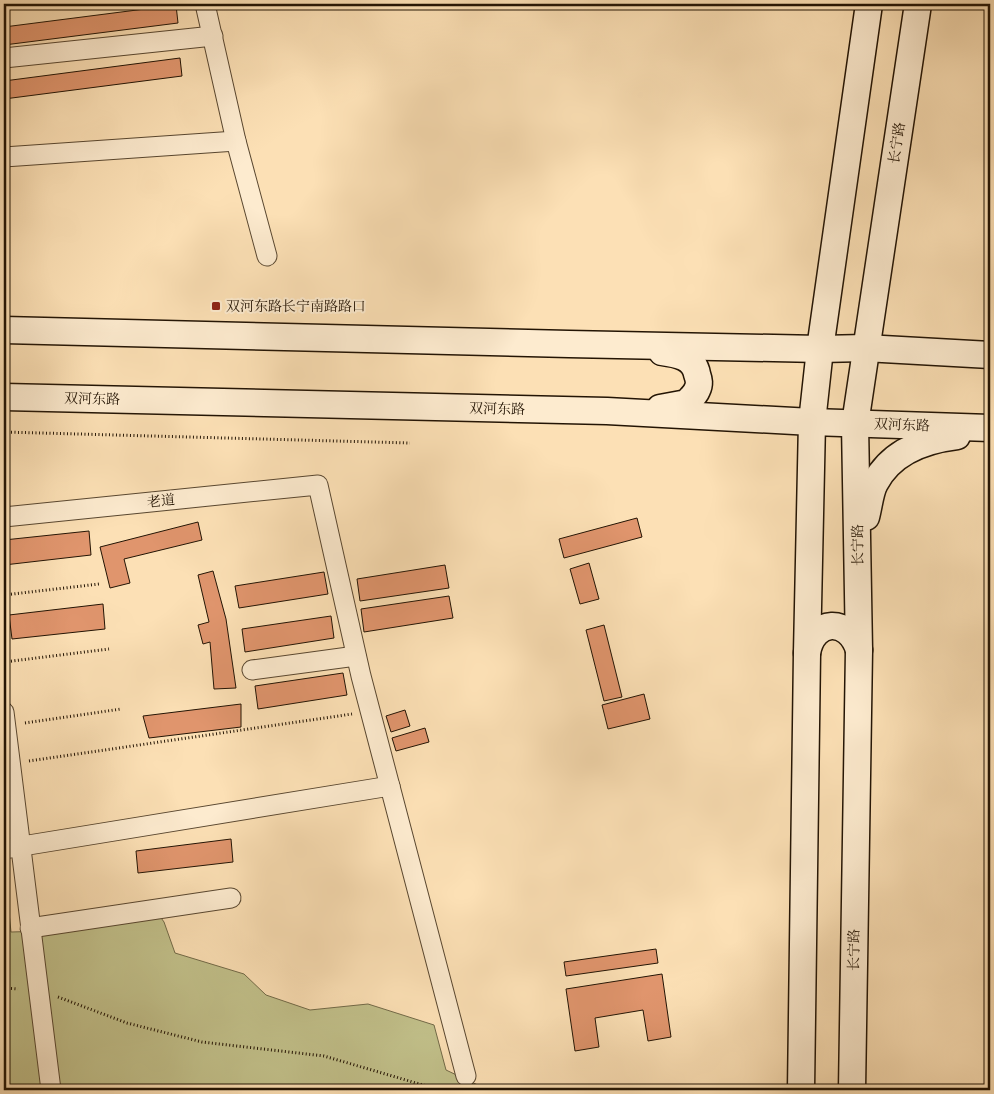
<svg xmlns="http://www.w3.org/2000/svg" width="994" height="1094" viewBox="0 0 994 1094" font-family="Alegreya,'Noto Serif SC',serif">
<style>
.green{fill:#c2c18b;stroke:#726a48}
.building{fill:#e0956d;stroke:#231404}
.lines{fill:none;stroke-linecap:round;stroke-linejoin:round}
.street-casing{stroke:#594730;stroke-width:21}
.secondary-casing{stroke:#231404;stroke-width:29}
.path{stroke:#231404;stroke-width:3;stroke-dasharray:1 2.5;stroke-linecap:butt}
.street{stroke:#fdebcf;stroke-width:19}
.secondary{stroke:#fdebcf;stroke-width:26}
.poi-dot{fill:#8f2418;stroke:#fdebcf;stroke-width:2}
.labels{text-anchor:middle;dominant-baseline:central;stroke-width:4;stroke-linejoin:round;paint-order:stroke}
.street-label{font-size:14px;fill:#231404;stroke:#fdebcf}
.poi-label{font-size:14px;fill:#231404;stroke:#fdebcf;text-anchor:start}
</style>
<rect width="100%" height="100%" fill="#fce0b5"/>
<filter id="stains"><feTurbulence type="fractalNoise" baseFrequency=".004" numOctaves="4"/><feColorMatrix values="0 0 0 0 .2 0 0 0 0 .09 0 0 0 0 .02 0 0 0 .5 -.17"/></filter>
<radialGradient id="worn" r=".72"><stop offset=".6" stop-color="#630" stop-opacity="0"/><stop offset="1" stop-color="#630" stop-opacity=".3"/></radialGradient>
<path class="green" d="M4 873H5L11 932 46 931 159 915 164 922 175 953 244 974 266 995 310 1010 368 1004 434 1025 446 1070 482 1087 515 1090H4Z"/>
<g class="building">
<path d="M176 5 178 23 4 45V27Z"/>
<path d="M180 58 182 76 4 99V81Z"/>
<path d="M637 518 642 537 564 558 559 539Z"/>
<path d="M198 522 202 540 124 559 130 583 110 588 100 547Z"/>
<path d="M89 531 91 555 4 565V540Z"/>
<path d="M589 563 599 599 580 604 570 569Z"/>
<path d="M445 565 449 588 360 601 357 579Z"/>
<path d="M213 571 226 619 236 688 214 689 210 642 203 644 198 625 209 622 198 575Z"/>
<path d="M324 572 328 594 239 608 235 586Z"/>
<path d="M449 596 453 618 364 632 361 609Z"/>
<path d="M103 604 105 629 12 639 9 615Z"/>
<path d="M331 616 334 638 245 652 242 629Z"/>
<path d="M604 625 622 697 604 701 586 630Z"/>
<path d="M343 673 347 695 258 709 255 686Z"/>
<path d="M644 694 650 719 608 729 602 705Z"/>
<path d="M241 704V727L149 738 143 716Z"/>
<path d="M405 710 410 726 391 732 386 716Z"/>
<path d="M425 728 429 742 396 751 392 738Z"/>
<path d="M231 839 233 862 138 873 136 851Z"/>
<path d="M656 949 658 963 566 976 564 962Z"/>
<path d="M662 974 671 1037 648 1041 643 1010 595 1018 599 1047 575 1051 566 989Z"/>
</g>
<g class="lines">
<defs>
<g id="street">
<path d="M205 4 236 141 267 256"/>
<path d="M4 58 213 36"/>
<path d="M4 157 236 141"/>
<path d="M4 517 318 485 361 676 466 1076"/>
<path d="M252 670 356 656"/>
<path d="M4 712 51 1090"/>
<path d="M4 849 390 786"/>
<path d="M30 928 231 898"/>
</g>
<g id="secondary">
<path d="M4 330 569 344 820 349 865 348 990 355"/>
<path d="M4 397 607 411 812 422 990 428"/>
<path d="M660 408 687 403C690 399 695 395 697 390 700 384 699 380 697 374 694 357 677 354 662 352"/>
<path d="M866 517C869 506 870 492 875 483 891 452 924 440 957 436"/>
<path d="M807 653C813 618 849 617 859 650"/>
<path d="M801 1090 807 653 812 422 820 349 869 4"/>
<path d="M852 1090 859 650 855 424 918 4"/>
</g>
</defs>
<use href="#street" class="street-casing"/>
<use href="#secondary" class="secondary-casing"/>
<g class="path">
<path d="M4 432 410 443"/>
<path d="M4 595 99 584"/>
<path d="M4 662 109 649"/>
<path d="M25 723 121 709"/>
<path d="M29 761 352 714"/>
<path d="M4 988 18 989"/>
<path d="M58 997 127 1023 202 1042 324 1056 440 1090"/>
</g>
<use href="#street" class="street"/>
<use href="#secondary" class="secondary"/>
</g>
<rect class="poi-dot" x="211" y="301" width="10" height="10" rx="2.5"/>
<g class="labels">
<g class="street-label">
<text transform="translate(897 143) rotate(-81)">长宁路</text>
<text transform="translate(92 399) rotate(1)">双河东路</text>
<text transform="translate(497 409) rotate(1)">双河东路</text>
<text transform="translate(902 425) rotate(2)">双河东路</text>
<text transform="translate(161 501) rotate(-6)">老道</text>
<text transform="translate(858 545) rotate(-91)">长宁路</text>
<text transform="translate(854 950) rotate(-89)">长宁路</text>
</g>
<g class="poi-label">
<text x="226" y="306">双河东路长宁南路路口</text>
</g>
</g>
<rect width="994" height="1094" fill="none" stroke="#fce0b5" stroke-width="20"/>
<rect x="5" y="5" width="984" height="1084" fill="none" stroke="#231404" stroke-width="2.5"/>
<rect x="10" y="10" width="974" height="1074" fill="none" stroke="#231404"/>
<rect width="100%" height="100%" filter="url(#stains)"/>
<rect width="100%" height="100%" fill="url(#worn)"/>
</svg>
